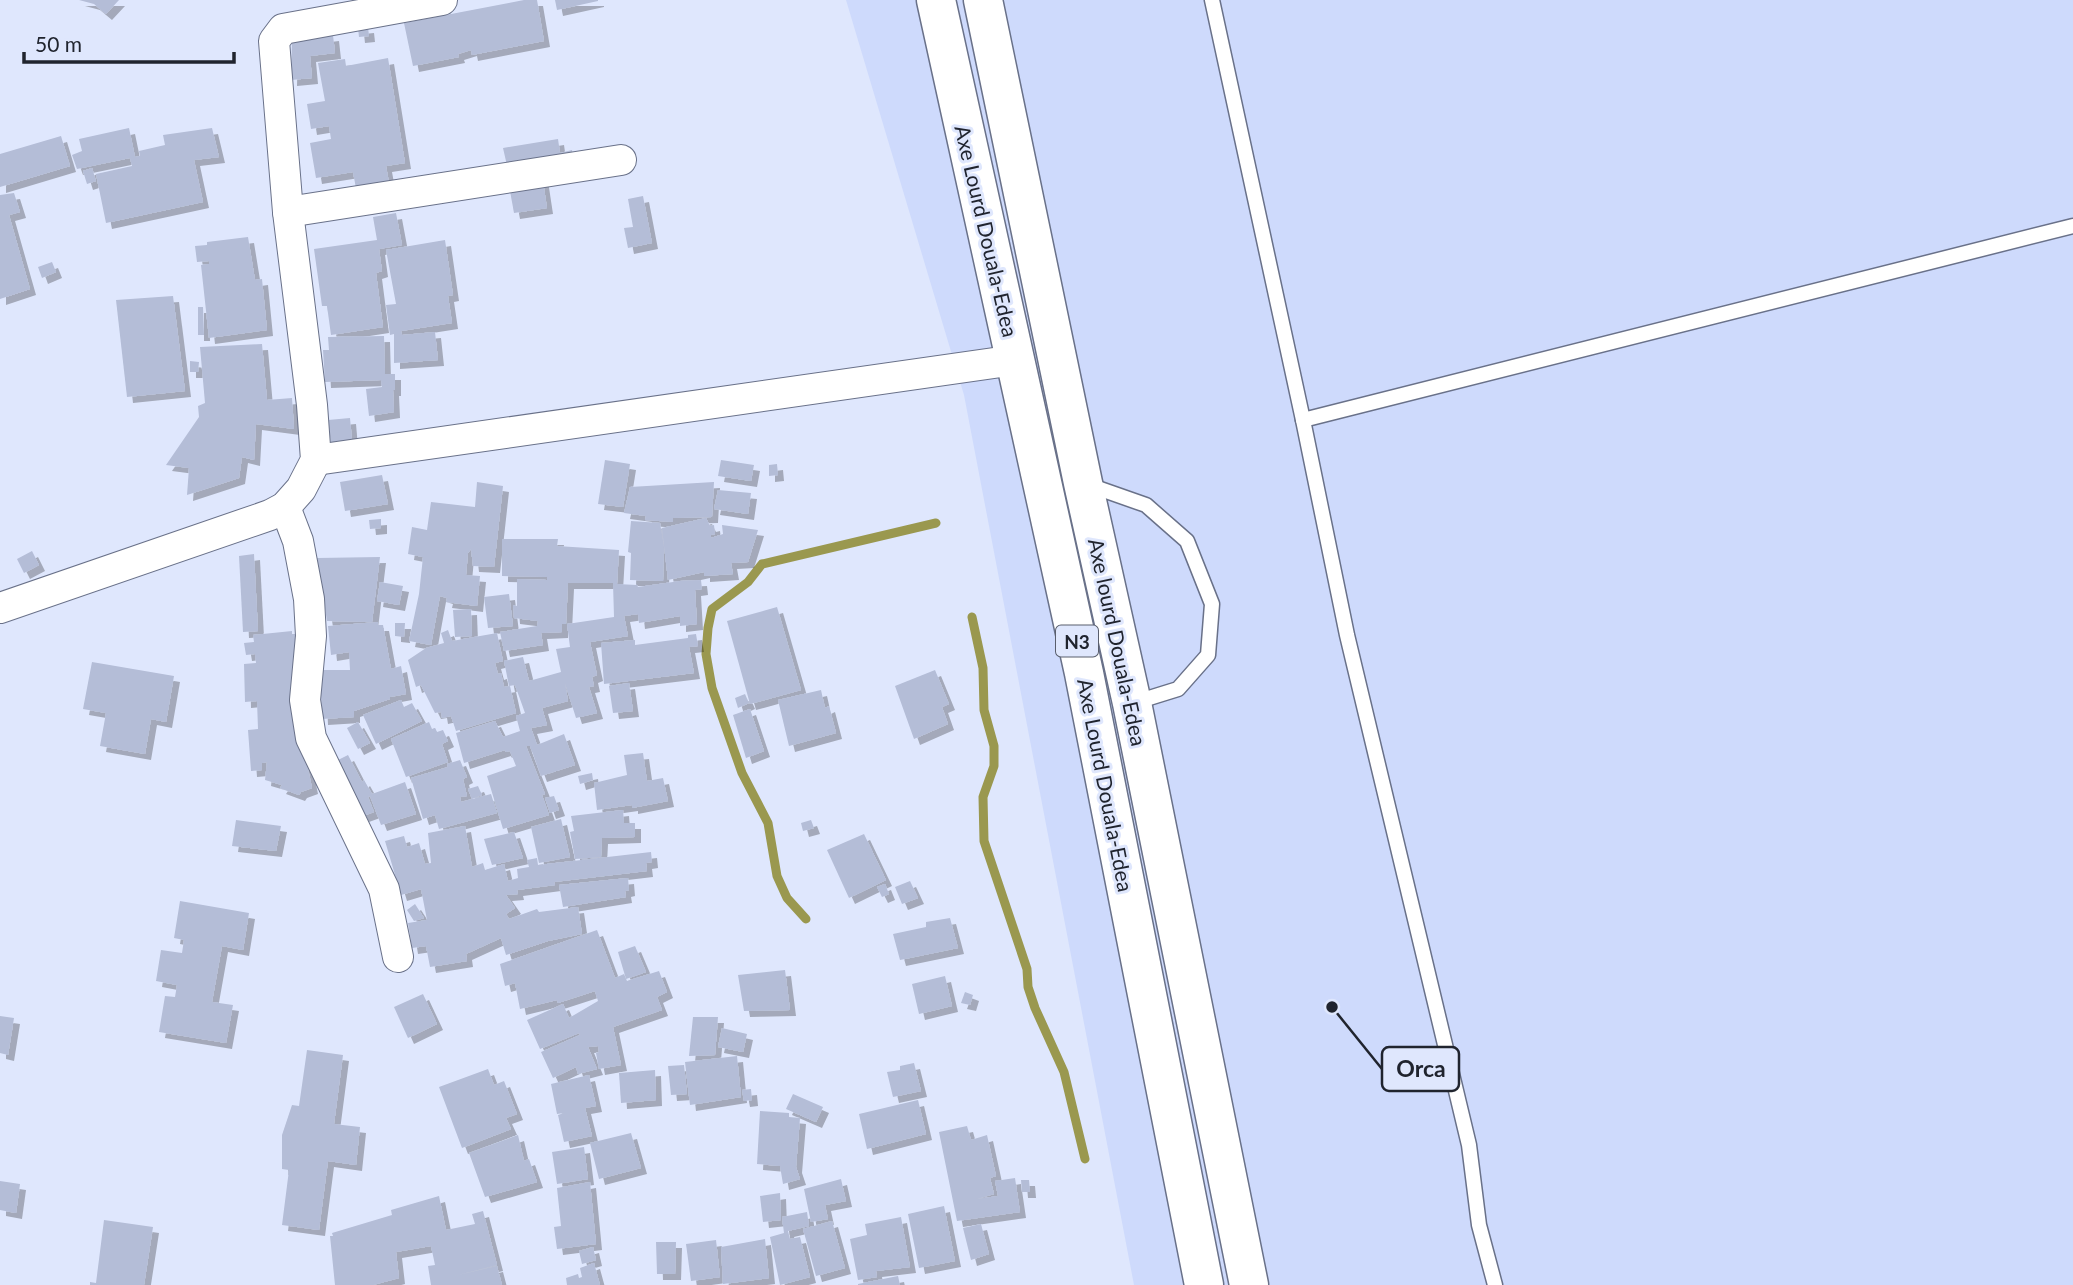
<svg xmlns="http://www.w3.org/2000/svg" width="2073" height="1285" viewBox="0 0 2073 1285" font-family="Lato,sans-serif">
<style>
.built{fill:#cedafc}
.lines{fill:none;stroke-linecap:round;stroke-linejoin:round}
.stream{stroke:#9a984f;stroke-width:9}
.building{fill:#b4bdd7;filter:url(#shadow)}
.lane-casing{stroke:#697189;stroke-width:17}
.street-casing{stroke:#697189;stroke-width:32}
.highway-casing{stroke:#697189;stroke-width:41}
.lane{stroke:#fff;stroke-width:14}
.street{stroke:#fff;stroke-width:30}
.highway{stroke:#fff;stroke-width:38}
.labels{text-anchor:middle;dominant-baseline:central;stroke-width:6;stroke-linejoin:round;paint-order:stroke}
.shield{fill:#dfe7fd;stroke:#595e6c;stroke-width:2}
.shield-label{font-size:19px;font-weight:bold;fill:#20242e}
.street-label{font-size:21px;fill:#20242e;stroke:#dfe7fd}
.leader{fill:none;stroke:#20242e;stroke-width:2.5}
.callout-dot{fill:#20242e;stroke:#dfe7fd;stroke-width:2.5}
.callout{fill:#dfe7fd;stroke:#20242e;stroke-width:2.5}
.callout-label{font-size:23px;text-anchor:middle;font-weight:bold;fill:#20242e}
</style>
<defs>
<filter id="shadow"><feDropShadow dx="6" dy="6" stdDeviation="0" flood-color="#0004"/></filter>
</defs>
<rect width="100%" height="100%" fill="#dfe7fd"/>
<path class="built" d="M846 0H2073V1285H1134L964 395Z"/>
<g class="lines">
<g class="stream">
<path d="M972 617 983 668 984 710 994 746V766L983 797 984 841 1027 969 1028 987 1035 1008 1064 1072 1085 1159"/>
<path d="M806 919 787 898 777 876 768 823 742 773 712 688 706 654 708 628 712 609 748 582 762 564 936 523"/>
</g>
</g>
<g class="building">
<path d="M79 0H119L106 14 94 4Z"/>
<path d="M524 0H537L544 41 472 55 471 50 458 54 459 57 413 66 404 23Z"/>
<path d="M555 0H598V1L557 10Z"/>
<path d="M368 27 369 36 359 37 358 28Z"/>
<path d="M333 35 335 53 310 56 312 78 291 80 292 40Z"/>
<path d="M388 58 405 163 386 166 390 188 357 194 353 172 316 178 310 143 331 139 329 126 311 129 307 104 325 101 318 63 345 59 346 66Z"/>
<path d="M129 128 135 157 140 156 139 151 165 145 163 135 212 128 219 157 194 160 203 202 106 223 96 174 132 166 130 158 77 169 72 155 82 151 79 139Z"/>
<path d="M61 136 70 166 0 187V154Z"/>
<path d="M558 139 560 153 572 150 574 162 508 170 503 148Z"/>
<path d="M92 168 96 181 87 184 83 171Z"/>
<path d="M542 175 547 208 514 213 508 180Z"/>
<path d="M14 193 20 212 9 215 30 289 0 299V195Z"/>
<path d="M643 196 652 243 628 248 624 228 633 227 628 199Z"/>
<path d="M396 213 402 245 379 249 382 271 376 273 383 327 331 335 327 306H322L314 249 377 240 373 217Z"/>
<path d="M248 237 255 280 262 279 267 330 209 338 201 265 209 264V261L197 262 195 246 207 245V242Z"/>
<path d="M445 240 453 295 448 296 452 323 401 331 402 335 435 332 438 360 394 363V334L390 335 386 305 396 304 386 250Z"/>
<path d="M52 262 56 272 42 278 38 267Z"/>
<path d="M173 296 185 391 127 397 116 300Z"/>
<path d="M198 307H203L204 335H198Z"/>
<path d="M384 336 385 374H395V390H393L394 412 369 416 366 389 382 387 381 380 325 382 323 350H329L328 337Z"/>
<path d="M262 344 267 400 292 398 294 429 256 424 254 460 242 457 239 478 187 495 189 468 166 465 199 417 198 406 205 403 200 347Z"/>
<path d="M190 361 199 362 198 372H190Z"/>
<path d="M350 418 352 441 331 444 328 420Z"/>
<path d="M605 460 630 464 623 507 598 504Z"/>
<path d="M721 460 754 465 751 481 718 476Z"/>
<path d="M777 464 778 475 769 476V465Z"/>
<path d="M382 475 388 504 345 511 340 482Z"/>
<path d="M477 482 503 486 494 567 473 566 471 549 468 553 466 575 480 576 477 606 446 602 447 598 440 596 431 645 409 641 419 594 423 557 408 554 412 527 427 530 431 502 475 507Z"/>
<path d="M714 482 712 517 673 518V522L645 520 646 516 624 513 630 487Z"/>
<path d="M718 490 751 493 748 514 714 509Z"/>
<path d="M706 518 710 526 714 525 715 534 711 535V538L723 534 722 525 758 530 748 562 731 563 733 574 704 576V572L668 580 662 528Z"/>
<path d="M381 519V528L370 529 369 520Z"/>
<path d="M631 521 660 523 664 547 663 581 630 580 631 553 628 552Z"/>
<path d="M502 539H558L557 546 619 550 617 584 637 585 638 587 680 581 701 580 702 589 695 590 697 624 680 626V616L639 623 638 614 624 616 628 636 590 642 597 675 592 677 594 686 589 687 597 713 576 718 565 683 568 701 542 708 547 725 531 728 537 745 564 734 575 765 541 776 530 746H526L545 794 542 795 549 815 503 829 487 776 516 766 510 751 506 752 505 750 464 763 456 733 495 721 503 737 520 731 516 716 525 713 515 685 509 686 504 661 523 657 529 681 561 672 556 649 570 647 567 624 614 617 613 583H568L566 624H562V632L541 633 543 645 504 651 500 632 537 626 538 621 514 618 513 605 517 606V579L547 580V577L502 576Z"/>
<path d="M32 551 39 565 24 573 17 559Z"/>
<path d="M254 554 258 631 243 632 239 556Z"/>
<path d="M380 557 372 622 327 621 317 558Z"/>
<path d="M380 582 403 586 399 605 377 601Z"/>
<path d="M509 594 513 626 488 628 484 597Z"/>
<path d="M777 607 801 690 750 704 727 621Z"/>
<path d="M471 609 472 636 455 637 453 610Z"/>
<path d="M378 622V625H383L391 669 401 666 406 694 390 697V699L354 711V717L322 719 320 670H350L349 652 331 655 328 626Z"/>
<path d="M395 623H405L404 637 395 636Z"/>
<path d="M448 630 452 641 497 633 503 661 495 663 498 674 501 673 504 687 510 686 516 713 456 731 451 716 442 718 441 712 435 713 421 685 416 687 408 660 426 648 444 643 441 633Z"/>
<path d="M292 631V634H300L303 760 306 759 312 788 301 792 299 795 280 788 282 785 265 780 267 762 262 763V770L251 771 248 730 258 729 257 701 245 702 244 664 256 663 255 654 246 655 244 643 254 642 253 635Z"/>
<path d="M696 634 698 646 689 647 694 673 604 684 601 643 635 640V645L688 638V635Z"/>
<path d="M92 662 174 676 166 722 151 719 145 754 100 746 106 713 83 709Z"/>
<path d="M935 670 949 704 942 707 948 724 914 739 895 686Z"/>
<path d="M629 683 633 711 613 713 609 686Z"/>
<path d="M821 690 825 708 829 706 836 733 789 746 778 700Z"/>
<path d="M745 694 749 703 738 708 735 698Z"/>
<path d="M401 700 404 707 412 703 422 721 376 744 363 715Z"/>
<path d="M750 709 764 751 746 758 733 715Z"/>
<path d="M358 722 370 743 358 749 347 728Z"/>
<path d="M429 722 432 729 435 728 437 732 443 730 448 741 442 744 448 762 406 777 391 739Z"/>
<path d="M643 753 647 781 663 778 668 801 632 808V805L597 810 594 783 627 775 624 755Z"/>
<path d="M348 755 362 782 364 780 372 794 405 782 416 814 381 825 370 796 368 797 374 812 363 816 336 761Z"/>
<path d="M460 760 467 777 463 779 467 796 460 797 461 802 491 794 497 813 439 829 435 815 423 819 411 778 448 767 447 764Z"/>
<path d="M592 773 593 780 580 784 578 776Z"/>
<path d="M478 786 482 795 472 799 468 789Z"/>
<path d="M554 796 559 810 550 813 545 798Z"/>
<path d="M623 810 624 823H635V837L602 838 601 857 575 859 570 832 574 831 571 816Z"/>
<path d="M561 819 570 857 539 863 531 827Z"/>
<path d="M236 820 281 826 276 851 232 846Z"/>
<path d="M811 820 814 828 803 831 801 823Z"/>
<path d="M465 826 472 867 483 863 485 870 504 864 508 881 518 878 517 869 529 867 527 860 537 858 538 865 651 852 652 862 646 863 647 871 554 882 555 885 517 890 518 894 506 895 515 908 506 914 509 919 537 909 539 912 578 907 582 934 548 941 506 955 501 938 466 954 467 961 430 967 426 946 412 948 408 923 427 920 421 889 401 895 385 841 404 836 407 847 419 843 425 864 431 863 428 833Z"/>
<path d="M514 832 523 858 492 865 484 839Z"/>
<path d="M864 834 886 880 849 898 827 850Z"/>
<path d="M628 878 629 890 625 891 626 897 563 907 559 885Z"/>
<path d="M910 881 918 898 902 904 895 887Z"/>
<path d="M885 884 889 894 882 897 877 887Z"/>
<path d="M180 901 249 913 243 950 222 946 212 1002 233 1005 226 1043 159 1032 165 996 175 997 177 985 156 981 161 950 182 953 184 940 174 938Z"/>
<path d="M415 904 424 918 414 921 407 910Z"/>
<path d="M950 918 958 948 900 960 893 934 926 927V922Z"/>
<path d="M597 930 615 978 624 974 627 981 659 971 667 992 657 997 662 1010 613 1027 621 1065 599 1069 596 1053 599 1052 598 1046 588 1047 597 1069 578 1074 576 1067 553 1078 541 1052 580 1035 579 1033 540 1049 527 1020 563 1004 569 1018 598 1001 595 991 558 1003 557 1000 520 1009 515 983 505 986 500 964Z"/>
<path d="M635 946 646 972 626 979 618 952Z"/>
<path d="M785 970 790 1010 744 1011 738 975Z"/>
<path d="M945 976 952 1006 919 1014 912 984Z"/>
<path d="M965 992 973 995 970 1005 961 1003Z"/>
<path d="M423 994 437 1024 408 1038 394 1007Z"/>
<path d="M0 1016 14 1018 8 1055 0 1053Z"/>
<path d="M693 1017H718L715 1055 689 1056Z"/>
<path d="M722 1028 747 1034 743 1052 718 1047Z"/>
<path d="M307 1050 343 1055 334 1124 360 1127 356 1165 328 1161 319 1230 282 1225 289 1170 282 1169V1135L292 1105 299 1106Z"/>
<path d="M737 1056 741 1097 690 1105 685 1062Z"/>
<path d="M914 1063 921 1091 893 1097 887 1072 900 1070V1066Z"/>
<path d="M684 1065 687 1094 671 1095 668 1066Z"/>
<path d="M488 1069 494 1085 504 1081 517 1114 506 1118 511 1129 462 1148 439 1087Z"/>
<path d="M655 1070 656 1100 621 1103 619 1073Z"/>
<path d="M589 1075 596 1106 585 1108 592 1136 564 1142 558 1115 564 1113 557 1114 551 1084Z"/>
<path d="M751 1089 752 1100 744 1101 742 1090Z"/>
<path d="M793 1094 823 1107 816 1122 786 1109Z"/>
<path d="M918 1100 926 1134 867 1149 859 1114Z"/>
<path d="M760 1111 789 1113V1117L800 1118 796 1167 800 1179 783 1184 780 1166 757 1164Z"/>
<path d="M967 1126 971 1140 987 1135 996 1176 990 1178 994 1194 977 1199 998 1196 995 1181 1015 1178 1020 1212 957 1221 939 1132Z"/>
<path d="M631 1133 641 1168 599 1179 590 1143Z"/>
<path d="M518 1135 524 1161 529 1159 537 1182 485 1197 469 1153Z"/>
<path d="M584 1147 588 1179 557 1184 552 1152Z"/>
<path d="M841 1179 846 1201 825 1205 828 1219 811 1222 804 1189Z"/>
<path d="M1021 1180H1029L1030 1192H1022Z"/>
<path d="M0 1181 20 1184 16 1213 0 1210Z"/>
<path d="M590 1182 596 1244 557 1249 554 1227 561 1226 557 1188Z"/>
<path d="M780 1193 781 1220 763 1222 760 1196Z"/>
<path d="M439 1196 446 1230 475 1224 472 1214 483 1211 497 1265 454 1276 497 1266 502 1285H431L428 1266 435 1265 431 1246 396 1252 399 1278 373 1285H335L330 1236H333L332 1233 392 1215 391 1210Z"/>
<path d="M944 1206 955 1261 919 1268 908 1214Z"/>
<path d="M807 1212 809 1226 788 1231 790 1239 800 1237 810 1277 780 1285 770 1237 784 1233 782 1217Z"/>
<path d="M901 1217 910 1267 876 1271 877 1277 858 1280 850 1239 867 1235 865 1224Z"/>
<path d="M104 1220 153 1227 144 1285H90V1282L96 1283Z"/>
<path d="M832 1221 845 1268 816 1276 803 1229Z"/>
<path d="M981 1224 989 1254 971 1260 963 1228Z"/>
<path d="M765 1239 769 1278 723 1284 721 1247Z"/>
<path d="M716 1240 720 1277 691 1281 686 1244Z"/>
<path d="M656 1242H676L675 1274H657Z"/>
<path d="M593 1247 596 1260 582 1264 579 1251Z"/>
<path d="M594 1263 600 1285H567L566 1278 578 1274 579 1278 582 1277 580 1268Z"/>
<path d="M898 1276 900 1285H858V1284Z"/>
</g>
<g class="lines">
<defs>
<g id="lane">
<path d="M1212 0 1303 420 1347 635 1469 1145 1479 1225 1495 1285"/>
<path d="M1303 420 2073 226"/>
<path d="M1089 485 1146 505 1187 541 1212 604 1208 655 1178 689 1133 703"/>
</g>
<g id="street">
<path d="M288 212 621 160"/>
<path d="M316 460 1015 360"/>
<path d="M285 507 298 541 309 599 311 636 305 700 311 738 384 889 398 957"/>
<path d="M0 608 270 515 285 507 301 489 316 460 312 405 288 212 274 41 283 29 442 0"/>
</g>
<g id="highway">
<path d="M936 0 1084 673 1204 1285"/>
<path d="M983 0 1083 483 1132 703 1249 1285"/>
</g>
</defs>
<use href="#lane" class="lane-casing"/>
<use href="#street" class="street-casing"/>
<use href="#highway" class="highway-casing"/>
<use href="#lane" class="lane"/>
<use href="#street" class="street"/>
<use href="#highway" class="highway"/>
</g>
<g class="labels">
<rect class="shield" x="1056" y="625.5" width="42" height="31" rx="5"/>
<g class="shield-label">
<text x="1077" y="641">N3</text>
</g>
<g class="street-label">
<text transform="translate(987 231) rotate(77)">Axe Lourd Douala-Edea</text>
<text transform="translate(1118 642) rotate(78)">Axe lourd Douala-Edea</text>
<text transform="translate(1106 785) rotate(79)">Axe Lourd Douala-Edea</text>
</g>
</g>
<path class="leader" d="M1332 1007L1382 1069"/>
<circle class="callout-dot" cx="1332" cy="1007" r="7"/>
<rect class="callout" x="1382" y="1047" width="77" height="44" rx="7"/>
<g class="callout-label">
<text x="1421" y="1077">Orca</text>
</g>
<path d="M24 52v10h210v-10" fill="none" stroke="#20242e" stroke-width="3.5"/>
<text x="35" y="52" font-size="21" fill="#20242e" stroke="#dfe7fd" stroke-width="5" paint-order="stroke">50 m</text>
</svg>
